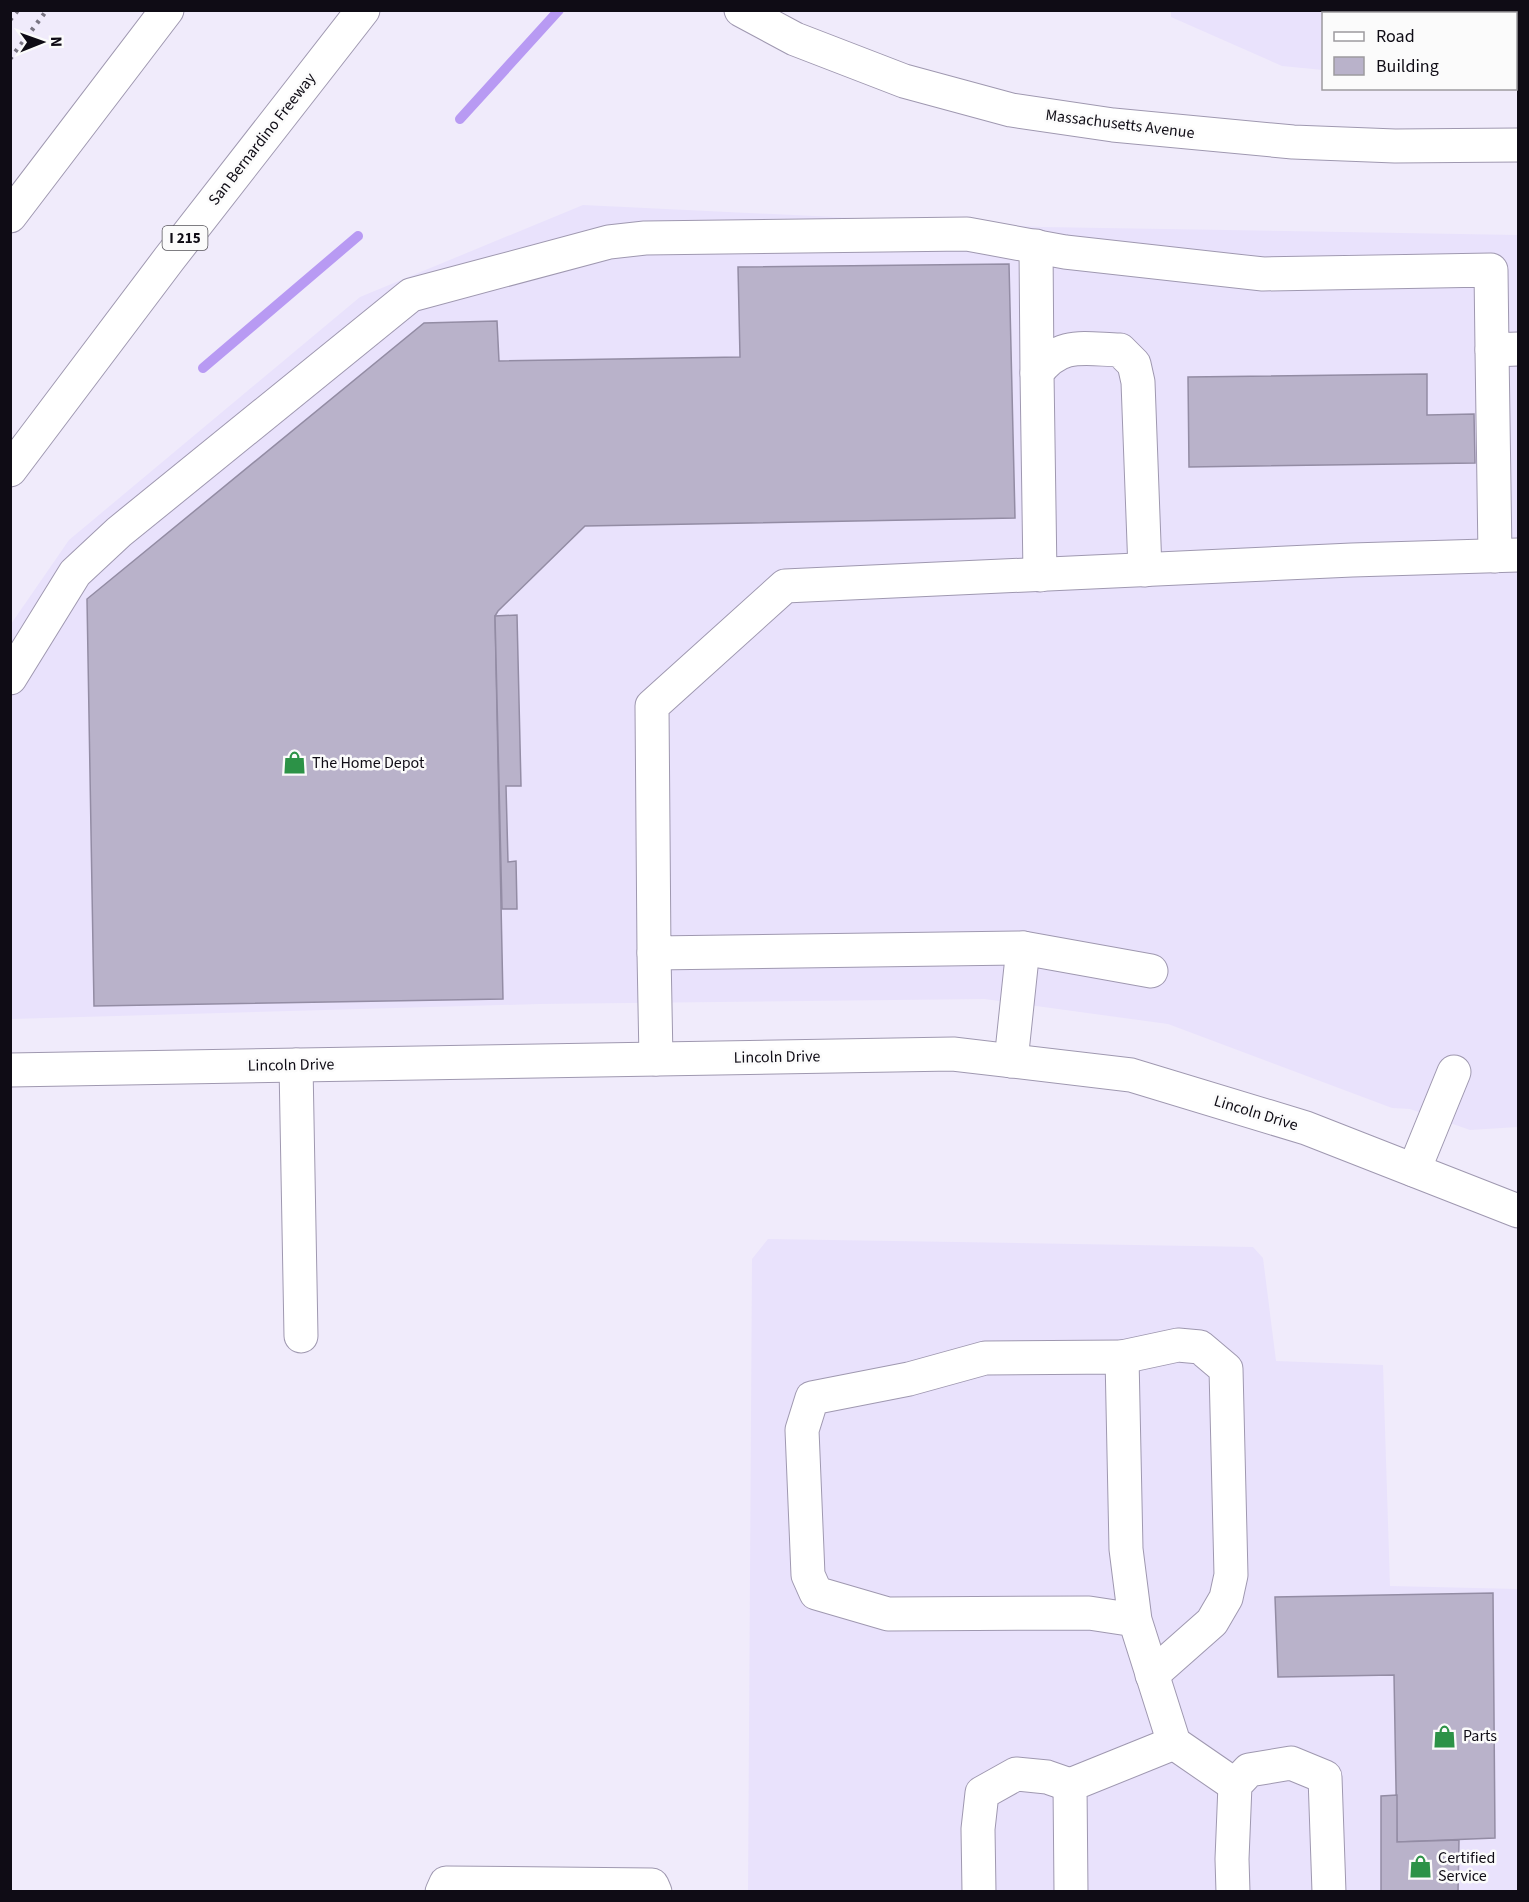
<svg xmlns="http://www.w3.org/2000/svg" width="1529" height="1902" viewBox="0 0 1529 1902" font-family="'Source Sans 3',sans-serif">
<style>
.built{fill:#e9e2fc}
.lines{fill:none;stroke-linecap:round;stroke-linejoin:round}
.stream{stroke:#b89af3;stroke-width:10}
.building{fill:#b9b2ca;stroke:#938ca4;stroke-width:1.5}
.minor-casing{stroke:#9f98b0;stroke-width:35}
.highway-casing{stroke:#9f98b0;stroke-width:35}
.minor{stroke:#fff;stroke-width:33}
.highway{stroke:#fff;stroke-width:33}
.rail{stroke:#797582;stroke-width:4.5;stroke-dasharray:3 6;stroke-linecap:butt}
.labels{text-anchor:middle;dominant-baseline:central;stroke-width:5;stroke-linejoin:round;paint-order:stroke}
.shield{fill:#fbfbfb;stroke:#56545a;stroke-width:1.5}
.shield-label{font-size:15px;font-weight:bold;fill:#0f0c15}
.street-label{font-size:16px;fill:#0f0c15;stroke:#fbfbfb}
.poi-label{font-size:16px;fill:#0f0c15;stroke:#fbfbfb;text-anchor:start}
</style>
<rect width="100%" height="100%" fill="#f0ebfb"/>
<g class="built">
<path d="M1171 11H1518V90L1506 89 1516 88V14H1324L1323 70 1282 66 1171 17Z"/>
<path d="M583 205 1042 227 1518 235V1127L1470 1130 1410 1109 1392 1108 1168 1024 984 999 539 1004 11 1019V624L69 540 360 297Z"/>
<path d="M768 1239 1253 1247 1263 1258 1276 1361 1383 1365 1390 1586 1518 1589V1891L748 1892 752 1259Z"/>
</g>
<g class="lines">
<g class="stream">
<path d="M460 119 559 10"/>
<path d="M203 368 358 236"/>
</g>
</g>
<g class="building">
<path d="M1460 10H1518V49H1516V14H1460Z"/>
<path d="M1009 264 1015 518 585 526 498 611 495 616 503 999 94 1006 87 599 424 323 497 321 499 361 740 357 738 267Z"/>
<path d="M1427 374V415L1474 414 1475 463 1189 467 1188 377Z"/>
<path d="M517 615 521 786H506L508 862 516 861 517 909H502L495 616Z"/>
<path d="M1493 1593 1495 1838 1397 1842 1394 1675 1278 1677 1275 1597Z"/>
<path d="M1397 1795V1842L1459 1840 1458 1892H1381V1796Z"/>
</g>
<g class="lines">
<defs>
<g id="minor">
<path d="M741 10 795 39 904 81 1011 110 1113 125 1293 142 1395 146 1518 145"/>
<path d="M1036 246 1037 373"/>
<path d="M1492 350 1495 556"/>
<path d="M1040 575 1037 373C1060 341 1084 349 1120 350L1134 364 1138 382 1145 570"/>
<path d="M10 678 75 573 119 532 411 295 609 242 645 238 967 234 1065 252 1263 274 1491 270 1492 350 1518 349"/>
<path d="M654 953 656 1059"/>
<path d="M1151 971 1023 948 654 953 652 706 785 586 1352 560 1518 555"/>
<path d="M1011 1061 1023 948"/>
<path d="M296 1065 301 1336"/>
<path d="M10 1070 953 1054 1131 1075 1306 1128 1518 1211"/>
<path d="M1414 1170 1454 1072"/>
<path d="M1122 1357 1178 1345 1200 1347 1226 1369 1231 1575 1226 1598 1212 1622 1152 1675"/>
<path d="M1135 1620 1089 1613 888 1614 816 1593 808 1575 802 1430 812 1398 909 1379 985 1358 1122 1357 1126 1549 1135 1620 1174 1743 1235 1785"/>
<path d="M442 1892 446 1883 652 1885 655 1892"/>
<path d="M979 1892 978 1829 982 1793 1016 1774 1047 1777 1070 1785"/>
<path d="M1071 1892 1070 1785 1174 1743"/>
<path d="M1233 1892 1232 1859 1235 1785 1249 1770 1291 1763 1325 1777 1329 1892"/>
</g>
<g id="highway">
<path d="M10 216 167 10"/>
<path d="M10 470 169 259 363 10"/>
</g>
</defs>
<use href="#minor" class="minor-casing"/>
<use href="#highway" class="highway-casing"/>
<use href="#minor" class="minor"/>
<use href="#highway" class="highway"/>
<g class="rail">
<path d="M10 20 18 10"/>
<path d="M10 59 47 10"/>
</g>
</g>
<defs>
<symbol id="shop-bare" viewBox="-9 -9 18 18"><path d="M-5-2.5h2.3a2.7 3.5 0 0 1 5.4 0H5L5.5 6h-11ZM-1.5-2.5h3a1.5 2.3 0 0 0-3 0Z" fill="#2c9247" stroke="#fbfbfb" stroke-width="2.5" paint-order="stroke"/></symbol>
</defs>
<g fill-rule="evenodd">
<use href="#shop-bare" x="278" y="746" width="33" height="33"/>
<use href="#shop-bare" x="1428" y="1720" width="33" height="33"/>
<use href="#shop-bare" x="1404" y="1850" width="33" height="33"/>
</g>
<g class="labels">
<rect class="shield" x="162.5" y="226" width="45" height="24" rx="4.5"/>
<g class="shield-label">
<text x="185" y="238">I 215</text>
</g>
<g class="street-label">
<text transform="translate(1120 124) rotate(7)">Massachusetts Avenue</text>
<text transform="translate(262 139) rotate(-52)">San Bernardino Freeway</text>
<text transform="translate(777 1057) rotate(-1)">Lincoln Drive</text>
<text transform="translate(291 1065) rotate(-1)">Lincoln Drive</text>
<text transform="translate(1256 1113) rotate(17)">Lincoln Drive</text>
</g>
<g class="poi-label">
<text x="312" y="763">The Home Depot</text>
<text x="1463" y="1736">Parts</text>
<text x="1438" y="1858">Certified<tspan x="1438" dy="18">Service</tspan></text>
</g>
</g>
<rect width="1529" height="1902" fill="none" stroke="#0f0c15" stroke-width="24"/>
<rect x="1322" y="12" width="195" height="78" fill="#fbfbfb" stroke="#9d9b9f" stroke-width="1.5"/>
<rect x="1334" y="32" width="30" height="9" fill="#ffffff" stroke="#9d9b9f" stroke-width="1.5"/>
<text x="1376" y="42" font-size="18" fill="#0f0c15">Road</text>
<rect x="1334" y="57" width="30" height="18" fill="#b9b2ca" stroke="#9d9b9f" stroke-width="1.5"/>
<text x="1376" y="72" font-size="18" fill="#0f0c15">Building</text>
<g transform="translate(42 42) rotate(89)" stroke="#fbfbfb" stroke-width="4.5" paint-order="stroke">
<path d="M0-4.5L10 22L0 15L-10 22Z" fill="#0f0c15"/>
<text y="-9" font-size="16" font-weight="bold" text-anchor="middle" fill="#0f0c15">N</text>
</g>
</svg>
